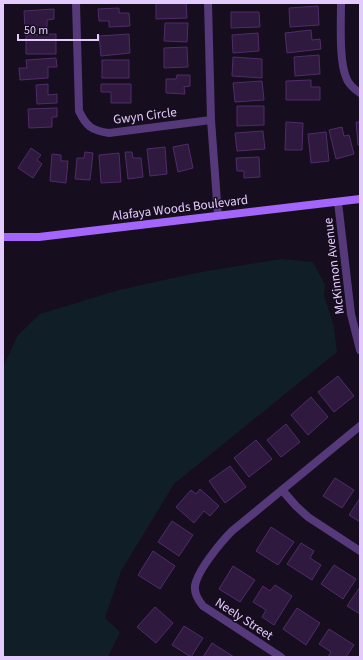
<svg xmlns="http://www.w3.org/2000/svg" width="363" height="660" viewBox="0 0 363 660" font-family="'Source Sans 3',sans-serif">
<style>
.green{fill:#101f27}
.building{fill:#2f193e;stroke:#502c69}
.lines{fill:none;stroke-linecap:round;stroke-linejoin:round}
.street{stroke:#55397b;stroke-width:8}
.secondary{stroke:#a365fa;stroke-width:8}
.labels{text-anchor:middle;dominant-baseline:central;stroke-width:3;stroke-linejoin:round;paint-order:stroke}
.street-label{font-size:13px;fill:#e4cbfd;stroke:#160d1e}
</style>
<rect width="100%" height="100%" fill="#160d1e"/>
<path class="green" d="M281 259 313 262 325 285 324 295 334 327 337 352 174 484 121 571 105 618 120 632 108 657H3V367L18 335 40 314 119 290 196 273Z"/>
<g class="building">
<path d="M156 3H186L187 18 156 19Z"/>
<path d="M318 6 319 25 290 27 289 8Z"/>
<path d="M119 8V13H129L130 26 109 27V21H99L98 9Z"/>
<path d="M54 9V19L47 20V29L25 31 24 11Z"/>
<path d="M231 12H259L260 27 231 28Z"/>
<path d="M165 23H188L187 42 164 41Z"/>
<path d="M311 30 312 40 320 39 321 49 287 53 285 33Z"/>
<path d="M258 33 259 51 233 53 232 35Z"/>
<path d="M56 34V54H26V35Z"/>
<path d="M129 34 130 53 101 56 99 36Z"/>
<path d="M187 47 188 67 164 68V48Z"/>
<path d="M319 55 320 74 295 76 294 57Z"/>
<path d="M233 57 262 59V78L232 76Z"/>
<path d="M56 58 57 67H48V78L20 80 19 68H27L26 60Z"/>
<rect x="102" y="60" width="27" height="18"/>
<path d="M177 75H190V86L184 87 185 94 166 93V79H176Z"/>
<path d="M311 80V87H320V100H286V81Z"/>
<path d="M262 81 264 100 235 102 233 83Z"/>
<path d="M48 84V95L57 94V103L37 104 36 85Z"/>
<path d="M101 84H131V103H111V92H101Z"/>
<path d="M237 106H264V125L237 126Z"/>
<path d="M57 108V117H52V127L29 128 28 109Z"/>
<path d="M286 122 303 123 302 150H285Z"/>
<path d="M356 122H360V145H358Z"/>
<path d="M342 127 344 136 349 135 354 154 336 159 329 130Z"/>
<path d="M263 131 265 149 237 151 235 133Z"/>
<path d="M326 132 329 161 311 163 308 134Z"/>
<path d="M188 144 193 168 178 172 173 147Z"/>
<path d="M165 147 167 174 150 176 147 149Z"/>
<path d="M31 148 41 155 37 160 42 164 33 178 18 168Z"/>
<path d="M85 152 93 153 90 180 75 179 77 158H84Z"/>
<path d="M125 152H132L133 158H141L143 177 128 179Z"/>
<path d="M119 153 121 182 101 183 99 155Z"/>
<path d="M52 154 61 155V161H68L66 183 50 181Z"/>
<path d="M259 157 260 177 244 178V171H237L236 158Z"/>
<path d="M338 376 354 396 334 412 318 392Z"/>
<path d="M311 397 328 417 308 435 291 415Z"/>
<path d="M286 424 300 442 281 457 267 440Z"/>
<path d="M256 440 272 459 249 477 234 458Z"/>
<path d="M230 466 246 487 225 503 209 481Z"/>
<path d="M335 478 354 490 342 508 323 496Z"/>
<path d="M200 489 219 506 210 516 204 511 194 523 176 507 191 490 196 494Z"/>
<path d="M360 498V522L349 515Z"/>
<path d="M172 521 193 535 179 556 158 542Z"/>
<path d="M271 527 294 542 278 565 256 551Z"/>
<path d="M301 543 314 551 310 558 321 565 312 580 287 564Z"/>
<path d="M153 551 175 566 160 589 138 575Z"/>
<path d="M334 565 356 579 343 599 321 584Z"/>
<path d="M233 566 255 580 240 602 219 589Z"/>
<path d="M275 585 292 596 274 625 262 617 266 610 253 602 263 586 270 591Z"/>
<path d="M360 587V614L347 606Z"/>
<path d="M155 607 173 623 156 643 137 627Z"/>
<path d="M297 608 320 623 306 645 283 629Z"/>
<path d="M184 626 203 638 191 657 172 645Z"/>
<path d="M329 629 354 645 346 657H328L331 652 319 644Z"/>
<path d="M212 643 234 657H203Z"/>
</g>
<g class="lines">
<g class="street">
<path d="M76 3 79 111C86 126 92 131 109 133L211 120"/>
<path d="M208 3 211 120 218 215"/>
<path d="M341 3C341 22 339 61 346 77 348 84 354 89 360 93"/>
<path d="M338 202 351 314 360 350"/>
<path d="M282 490 296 506 308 517 360 551"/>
<path d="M281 657 203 606C198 600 194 594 195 586 197 571 221 542 232 531L360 426"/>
</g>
<path class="secondary" d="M3 237H39L360 199"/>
</g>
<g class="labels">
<g class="street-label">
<text transform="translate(145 116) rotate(-7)">Gwyn Circle</text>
<text transform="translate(180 208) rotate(-7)">Alafaya Woods Boulevard</text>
<text transform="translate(334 266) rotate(-97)">McKinnon Avenue</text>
<text transform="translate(244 619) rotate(33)">Neely Street</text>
</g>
</g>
<rect width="363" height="660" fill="none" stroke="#e4cbfd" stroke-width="8"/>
<path d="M18 34v6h80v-6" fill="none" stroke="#e4cbfd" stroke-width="2"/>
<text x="24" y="34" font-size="12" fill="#e4cbfd" stroke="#160d1e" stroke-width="3" paint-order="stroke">50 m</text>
</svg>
